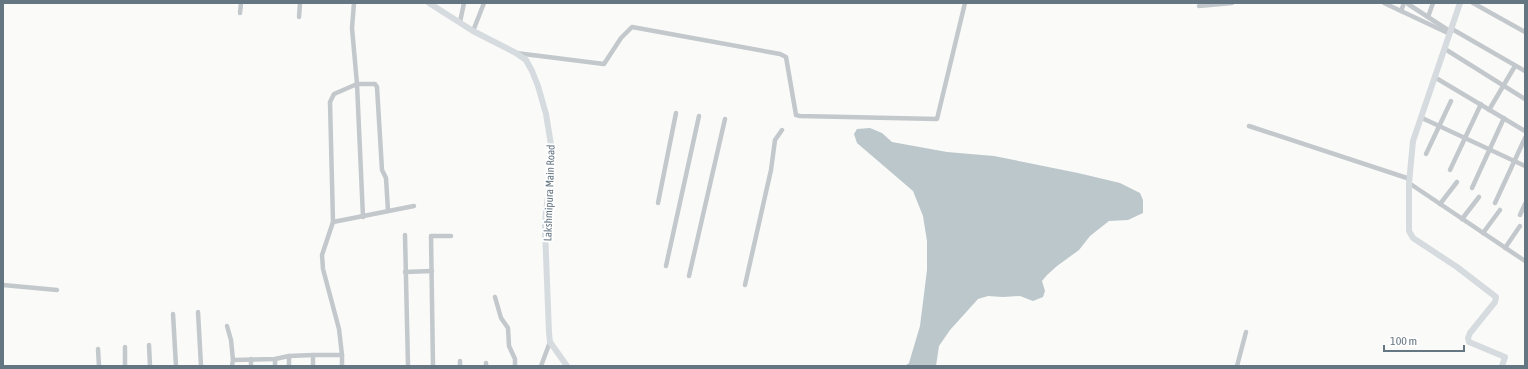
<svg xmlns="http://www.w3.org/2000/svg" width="1528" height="369" viewBox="0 0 1528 369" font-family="'Asap Condensed',sans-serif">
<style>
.water{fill:#bbc7cb}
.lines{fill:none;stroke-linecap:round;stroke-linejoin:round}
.street{stroke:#c3c8cc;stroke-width:4.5}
.secondary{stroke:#d6dbdf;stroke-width:6}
.labels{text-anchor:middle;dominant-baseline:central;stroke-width:4;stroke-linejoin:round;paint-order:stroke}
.street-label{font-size:11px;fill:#657683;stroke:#fff}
</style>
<rect width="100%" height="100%" fill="#fafaf8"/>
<path class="water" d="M870 128 882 133 892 142 947 152 994 156 1078 173 1120 183 1140 193 1143 200V213L1128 220 1109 221 1090 236 1079 250 1057 266 1047 275 1042 281 1045 291 1043 297 1033 301 1020 296 1003 297 988 296 978 299 950 330 939 346 936 366H905L909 363 920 326 927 270V241L923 216 913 191 857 143 854 134 857 129Z"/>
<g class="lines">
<g class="street">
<path d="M1384 3 1450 34"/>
<path d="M1473 3 1525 32"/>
<path d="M1408 4 1451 32"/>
<path d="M1199 6 1232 3"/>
<path d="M1401 11 1404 3"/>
<path d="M240 13 241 3"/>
<path d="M299 17 300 3"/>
<path d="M1428 17 1433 3"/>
<path d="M460 22 464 3"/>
<path d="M1452 29 1525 71"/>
<path d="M473 31 484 3"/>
<path d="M1445 49 1525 99"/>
<path d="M516 53 604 64 621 38 632 27 780 54 786 57 796 115 800 116 937 119 965 3"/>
<path d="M1436 78 1525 131"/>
<path d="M1489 110 1515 66"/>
<path d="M1422 118 1525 166"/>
<path d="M1249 126 1410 179"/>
<path d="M1426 154 1451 101"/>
<path d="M1450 170 1481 104"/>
<path d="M1409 183 1525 261"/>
<path d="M1472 188 1504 118"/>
<path d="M658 203 676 113"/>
<path d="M1495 203 1525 138"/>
<path d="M1440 204 1457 182"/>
<path d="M1520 215 1525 204"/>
<path d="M363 217 357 84H375L377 87 382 170 386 178 388 211"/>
<path d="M1462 219 1479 197"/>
<path d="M333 222 414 206"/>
<path d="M1483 233 1500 210"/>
<path d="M405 235 408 366"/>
<path d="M1505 248 1520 226"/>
<path d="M666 266 699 116"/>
<path d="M405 272 432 271"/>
<path d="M689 276 725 119"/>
<path d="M3 285 57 290"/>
<path d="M745 285 771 170 775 140 782 130"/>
<path d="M495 297 501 318 508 328 509 346 515 359V366"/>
<path d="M198 312 201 366"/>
<path d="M173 314 176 366"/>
<path d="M227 326 231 340 233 360"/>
<path d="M149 345 150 366"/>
<path d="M125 347V366"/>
<path d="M98 349 99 366"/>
<path d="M289 356V366"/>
<path d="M251 359V366"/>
<path d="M275 359V366"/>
<path d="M486 363V366"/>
<path d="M232 366 233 360 275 359 289 356 313 355H342L339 329 323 269 322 255 333 222 330 102 334 94 357 84 352 28 354 3"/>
<path d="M313 366V355"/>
<path d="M342 366V355"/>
<path d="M433 366 431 236H451"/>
<path d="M460 366V361"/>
<path d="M541 366 550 342"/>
<path d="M1237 366 1246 332"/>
</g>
<g class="secondary">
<path d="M429 3 473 31 516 53 526 60 532 71 538 86 546 114 552 151V170L546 211 545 229 549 333 550 342 567 366"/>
<path d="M1460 3 1413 141 1409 183V231L1413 238 1457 267 1496 297 1495 302 1470 333 1468 338 1469 342 1505 357 1502 366"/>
</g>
</g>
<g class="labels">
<g class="street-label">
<text transform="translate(549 193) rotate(-88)">Lakshmipura Main Road</text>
</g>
</g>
<rect width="1528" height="369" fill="none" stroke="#657683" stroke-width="8"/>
<path d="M1384 345v6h80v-6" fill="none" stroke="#657683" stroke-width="2"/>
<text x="1390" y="345" font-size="12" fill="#657683" stroke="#ffffff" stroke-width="3" paint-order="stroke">100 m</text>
</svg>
